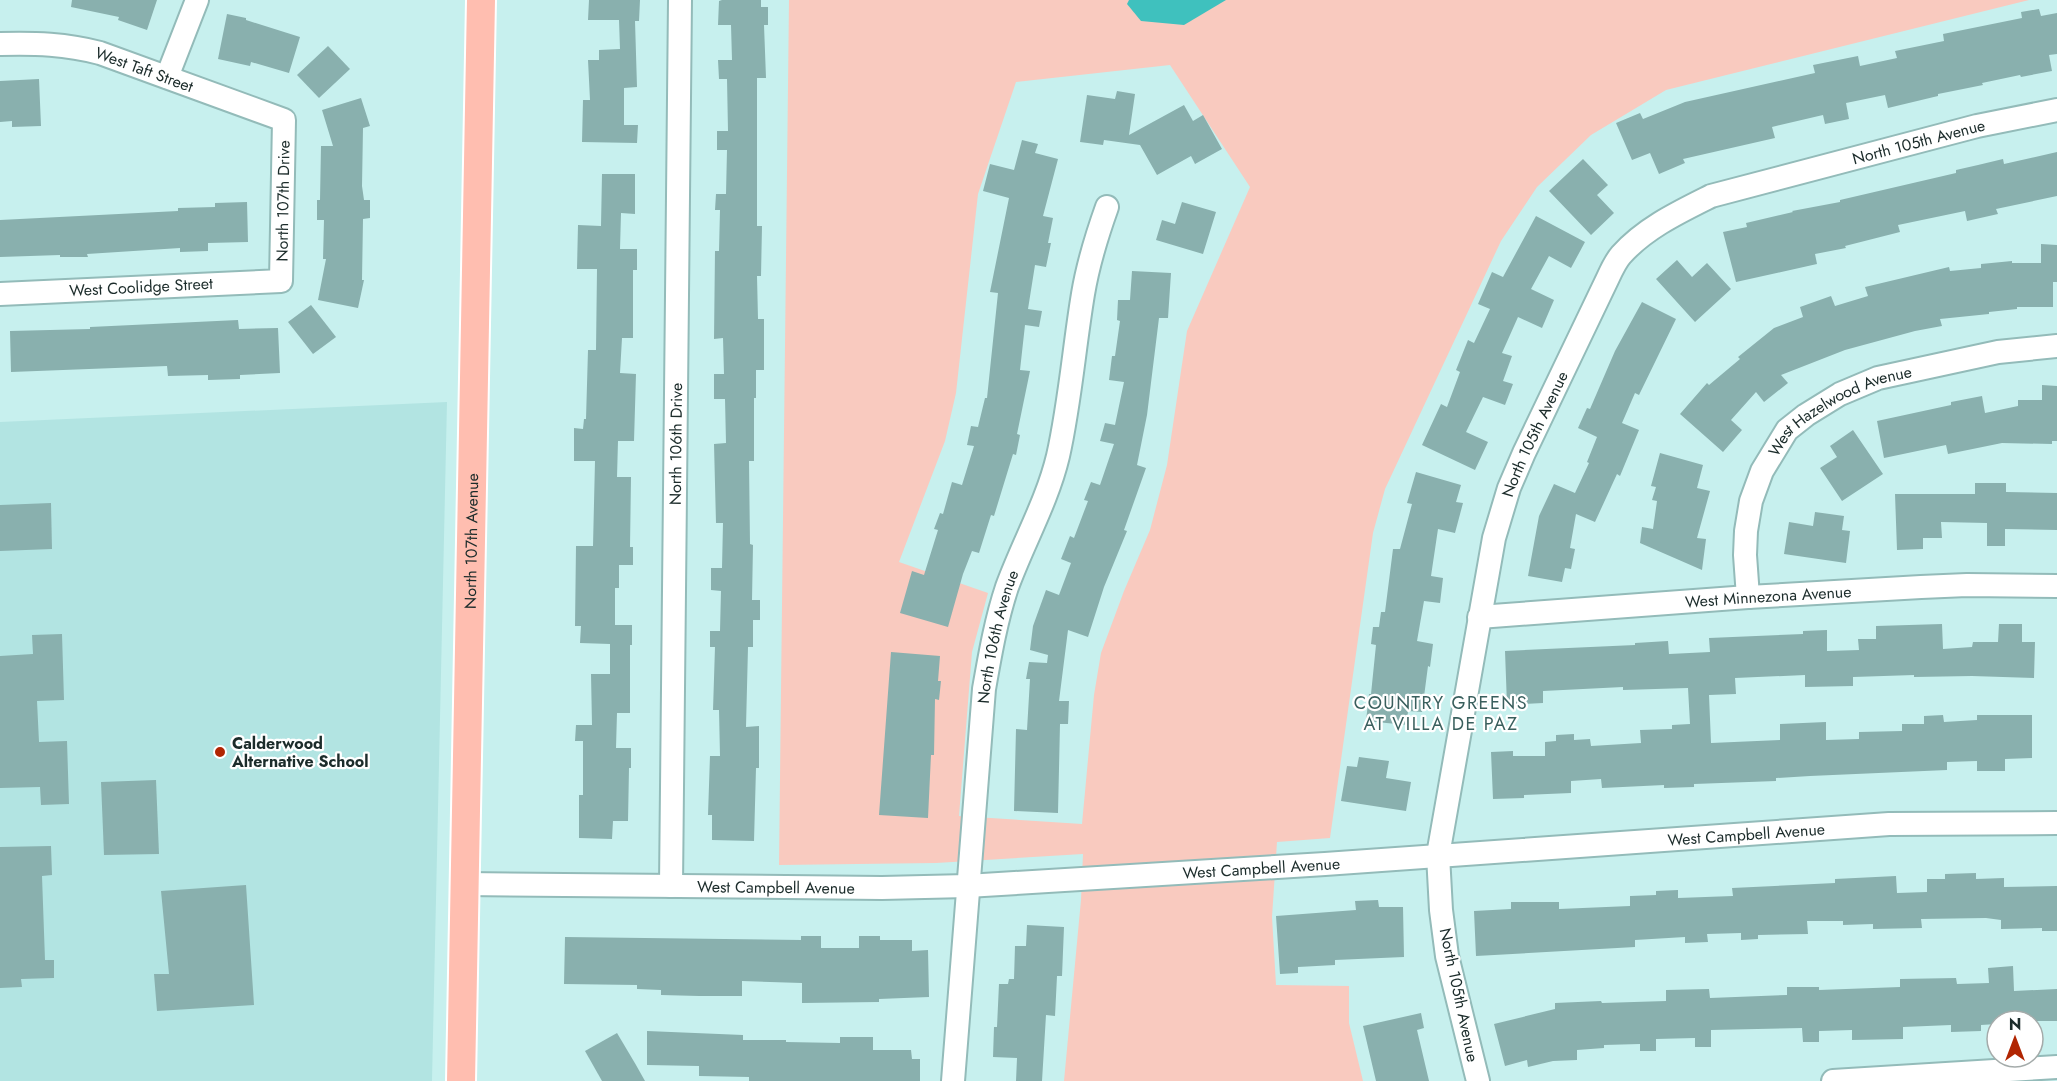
<svg xmlns="http://www.w3.org/2000/svg" width="2057" height="1081" viewBox="0 0 2057 1081" font-family="Jost,sans-serif">
<style>
.built{fill:#b2e4e2}
.green{fill:#f9cabf;fill-rule:evenodd}
.water{fill:#3fc1be}
.building{fill:#89b0ae}
.lines{fill:none;stroke-linecap:round;stroke-linejoin:round}
.minor-casing{stroke:#93bbb9;stroke-width:26}
.major-casing{stroke:#fff;stroke-width:32}
.minor{stroke:#fff;stroke-width:22}
.major{stroke:#ffbeb0;stroke-width:28}
.poi-dot{fill:#b12502;stroke:#fff;stroke-width:2}
.labels{text-anchor:middle;dominant-baseline:central;stroke-width:4.5;stroke-linejoin:round;paint-order:stroke}
.street-label{font-size:16px;fill:#1c2c2b;stroke:#fff}
.poi-label{font-size:16px;font-weight:bold;fill:#1c2c2b;stroke:#fff;text-anchor:start}
.neighbourhood-label{font-size:18px;letter-spacing:1.5px;fill:#395f5d;stroke:#fff}
</style>
<rect width="100%" height="100%" fill="#c7f0ee"/>
<path class="built" d="M447 402 432 1081H0V422Z"/>
<path class="green" d="M789 0H2029L1666 90 1591 135 1537 187 1501 241 1385 489 1373 533 1330 838 1277 842 1272 917 1276 985 1349 986V1023L1363 1081H1064L1081 900 1083 854 936 863 779 865ZM1170 65 1250 187 1187 331 1167 465 1150 530 1124 591 1101 653 1094 695 1082 824 959 816 972 652 988 593 899 562 945 441 956 393 978 194 1016 82Z"/>
<path class="water" d="M1129 0H1226L1184 25 1141 21 1127 4Z"/>
<g class="building">
<path d="M72 0H157L147 30 118 20 119 17 71 7Z"/>
<path d="M589 0H640L639 21H635L637 87 624 88V125H638L637 143 582 142 583 100H590L588 60H599V50L620 49 619 20H588Z"/>
<path d="M722 0H761V7H768V25H764L766 78H757V226H762L761 276H757L758 319H764V370H756V398H754V461H749L750 544 753 545 752 600H760V620H753V647H748L746 727 759 726V768H756L754 841 712 840V815H708L710 756H720L719 710H713L715 647H710V631H720L721 591 711 590V568H722L723 523H716L714 444 726 443 725 399H714V374H724L723 338 714 339 715 251H719L720 210H715L716 194H726L727 150H717V131H728L727 79H719L718 60H732L731 25H718L719 1Z"/>
<path d="M2039 9 2041 16 2057 13V54L2049 55 2052 71 2021 77 2020 75 1982 83 1983 85 1938 94V96L1888 108 1885 95 1846 103 1849 119 1825 124 1823 115 1772 127 1775 138 1683 159 1685 163 1659 174 1650 153 1632 160 1616 123 1640 113 1643 119 1685 102 1815 73 1813 65 1858 56 1860 66 1897 58 1895 51 1944 41 1943 34 2022 18 2021 12Z"/>
<path d="M227 14 246 18V20L300 37 289 73 251 62 250 66 218 59Z"/>
<path d="M328 46 350 69 319 98 297 75Z"/>
<path d="M39 79 41 126 12 127V121L0 122V81Z"/>
<path d="M1117 91 1135 94 1129 135 1184 105 1193 121 1203 115 1222 149 1195 164 1191 156 1157 175 1140 145 1104 140 1103 145 1080 142 1087 95 1115 99Z"/>
<path d="M361 98 370 126 363 128 362 186 364 200H370V218L363 219 362 280H364L358 308 318 300 326 259H323L324 220H317V200H320L321 146H333L322 110Z"/>
<path d="M1022 140 1038 144 1035 153 1058 159 1043 216 1053 218 1048 243H1051L1046 267 1035 265 1028 309 1042 311 1039 327 1025 325 1020 370 1030 371 1017 434 1020 435 1016 455 1013 454 994 516 991 515 979 553 972 551 963 574 948 627 900 613 912 571 924 575 938 530 934 529 940 513 943 514 952 482 962 485 974 446 967 445 971 426 978 427 985 398H987L998 293 990 292 1009 198 983 191 990 164 1014 170Z"/>
<path d="M2057 152V196L1996 209 1998 214 1967 221 1965 211 1898 225 1900 232 1845 246 1846 248 1815 254 1817 264 1736 282 1723 232 1747 227 1746 223 1793 212 1792 211 1840 202V200L1956 173V170L1978 165 2003 159 2004 164Z"/>
<path d="M1583 159 1608 185 1597 195 1614 213 1591 235 1549 191Z"/>
<path d="M602 174H635V214L621 213 620 249H637V270H633V338H622L620 373 636 374 634 441H618L617 477H631L630 547H633V565H619V588H615V625H632V645H630V713H617L616 748H631V768H629L628 821H613L612 839 579 838V795H583V741H575L576 725H592L591 674H610V644L580 643 581 626H575L576 546H593L595 461H574V428L583 429 584 419H586L588 350H596L597 269H577L578 225 601 226Z"/>
<path d="M247 202 248 242 208 243V251L180 252V248L87 254 88 257H60V255L0 257V220L178 211V208L215 207V203Z"/>
<path d="M1182 202 1216 212 1203 254 1156 240 1162 220 1175 224Z"/>
<path d="M1536 216 1585 242 1571 268 1549 256 1531 289 1554 300 1542 328 1518 317 1502 353 1512 356 1503 381 1513 384 1505 405 1483 397 1466 432 1488 442 1475 470 1422 445 1441 404 1447 407 1460 372 1456 370 1468 340 1474 343 1490 309 1478 304 1492 272 1503 277Z"/>
<path d="M2041 244 2057 245V282H2053V307H2017V309L1989 312V314L1940 319 1942 326 1915 331 1845 350 1781 375 1788 383 1764 402 1756 392 1731 420 1742 430 1723 452 1680 414 1707 383 1709 385 1740 359 1738 357 1774 328 1803 317 1800 307 1831 296 1835 306 1868 296 1865 287 1949 267 1950 271 1981 268V264L2012 261V263H2041Z"/>
<path d="M1677 260 1692 277 1707 263 1731 289 1695 322 1656 279Z"/>
<path d="M1132 271 1171 273 1168 318H1159L1147 415 1137 465 1146 468 1124 530 1127 531 1104 587 1088 637 1068 630 1059 701H1069L1068 724H1060L1058 813 1014 811 1016 729 1027 730 1030 679H1026L1029 662 1047 663 1048 655 1030 650 1033 626 1046 590 1059 595 1071 563 1061 559 1070 536 1074 538 1088 501 1084 500 1091 482 1100 485 1114 444 1100 441 1105 423 1115 425 1124 382 1109 380 1112 356H1115L1120 321 1117 320 1118 300H1130Z"/>
<path d="M1642 302 1676 319 1639 395 1635 393 1622 423 1639 430 1620 476 1617 474 1595 522 1576 514 1570 548 1575 549 1571 569 1565 568 1562 582 1528 576 1539 516 1554 484 1575 493 1589 463 1587 462 1597 437 1578 428 1587 408 1590 409 1615 351Z"/>
<path d="M311 305 336 337 313 354 288 322Z"/>
<path d="M238 320 239 329 278 328 280 373 240 375V379L208 380V375L168 376 167 366 11 372 10 331 90 329V327Z"/>
<path d="M2042 385 2057 386V441H2052V444L2002 443 1948 454 1946 445 1884 458 1877 421 1951 405V402L1982 396 1985 413 2018 406V400H2042Z"/>
<path d="M1853 430 1883 474 1842 501 1820 468 1837 457 1830 446Z"/>
<path d="M1660 453 1703 465 1697 488 1710 491 1697 538 1706 539 1702 570 1640 543 1642 527 1653 529 1657 501 1652 500 1656 487 1651 486Z"/>
<path d="M1416 472 1461 485 1456 502 1463 503 1455 533 1438 529 1431 576 1443 578 1440 603 1424 601 1417 641 1433 644 1430 667 1428 666 1422 712 1408 711 1407 725 1366 721 1369 694H1371L1376 645 1371 644 1373 627H1379L1381 612H1385L1393 549H1400L1412 504 1407 503Z"/>
<path d="M1975 483H2006V492L2057 493V530L2005 529V546H1987V523L1941 522 1942 538H1923V549L1897 550 1895 494H1975Z"/>
<path d="M51 503 52 549 0 551V505Z"/>
<path d="M1815 512 1844 516 1842 530 1850 531 1846 563 1784 554 1789 522 1813 526Z"/>
<path d="M1942 624 1943 649 1972 647 1973 642H1998L1999 624H2022V642H2035L2034 678 1972 676 1914 677V675L1853 677V686L1805 687V675L1735 678 1736 694 1709 695 1711 743 1780 740V724L1826 722V740L1859 739V732L1902 731V724H1924V716L1943 715 1944 722 1977 720V715H2032V758L2005 759V771H1977V761L1947 762V770L1810 776 1776 778V781L1694 784V787L1664 788V785L1602 788 1601 779 1571 781V793L1524 795V798L1493 799 1491 752 1513 751V756H1545V742L1556 741V735L1574 734V740L1590 739 1591 746 1641 743 1640 730 1672 729V725L1690 724 1688 688 1623 690V687L1543 691V703L1507 705 1505 651 1635 645V643L1668 641 1669 654 1710 652 1709 638 1803 634V631L1827 630V651L1859 650 1858 639H1876V626Z"/>
<path d="M62 634 64 700 37 701 39 742 67 741 69 804 41 805 40 787 0 788V656L33 654 32 635Z"/>
<path d="M891 652 940 656 938 681H941L939 700 935 699 934 755H931L928 818 879 815Z"/>
<path d="M1359 757 1389 761 1386 778 1411 782 1406 811 1341 801 1347 766 1357 767Z"/>
<path d="M156 780 159 854 104 855 101 782Z"/>
<path d="M51 846 52 875 42 876 45 960H54V978L21 979 22 987 0 988V847Z"/>
<path d="M1976 873V879L2004 878V887L2057 886V931H2042V928L2001 929V920L1986 918 1921 919 1922 928 1873 929V924L1843 925V921H1807L1808 934 1758 935V939L1741 940V933L1707 934 1708 942 1685 943V937L1635 940V947L1476 956 1474 911 1511 909V902H1559V909L1630 906V896L1656 895V891L1678 890V898L1733 896 1732 888 1835 883V879L1896 876 1897 893 1927 892V879H1945V874Z"/>
<path d="M246 885 254 1005 157 1011 154 974H169L161 891Z"/>
<path d="M1378 900 1379 907H1403L1404 957 1335 960V965L1298 967V973L1280 974 1276 916 1356 910 1355 901Z"/>
<path d="M1027 925 1064 927 1062 976H1057L1055 1016 1046 1015 1042 1081H1016L1017 1058 993 1057 994 1027H997L999 984H1008L1009 979H1014L1015 946H1026Z"/>
<path d="M801 936H821V948H859V936H880V940H912V951L928 950 929 997 879 999V1002L802 1003V983L742 981V996H699L661 995V990L637 989V985L564 984 565 937 801 940Z"/>
<path d="M2013 966 2014 991 2057 989V1021H1997V1024L1981 1025V1031L1951 1032V1025L1903 1027V1039L1852 1040V1030L1819 1031V1042H1803L1802 1028 1711 1030V1047H1695V1038L1656 1039V1051H1640V1044L1604 1045V1048L1577 1050V1060L1553 1061 1528 1067 1527 1060 1505 1066 1494 1024 1555 1009V1003L1601 1001 1602 1003 1666 1001V990L1709 989 1710 998 1787 995V987H1819V990L1900 987V979L1956 978 1957 984 1989 983 1988 968Z"/>
<path d="M1421 1013 1424 1028 1417 1030 1429 1081H1376L1363 1026Z"/>
<path d="M647 1031 743 1035V1040H786V1042L840 1043V1037H873V1050H911L912 1059H920V1081H749V1077L699 1076V1066L647 1065Z"/>
<path d="M617 1033 636 1065 645 1081H602L585 1051Z"/>
</g>
<g class="lines">
<defs>
<g id="minor">
<path id="s1" d="M0 44C35 43 66 44 100 53L284 120 281 281 0 294"/>
<path d="M167 77 197 0"/>
<path id="s2" d="M1748 597 1745 555 1746 531 1751 501 1762 471 1787 430 1806 415 1840 394 1878 378 1998 352 2057 346"/>
<path id="s3" d="M1479 617 1748 597 1921 587 1967 585 2057 586"/>
<path id="s4" d="M464 884 882 888 967 886 1325 864 1889 824 2057 823"/>
<path id="s5" d="M671 886 680 0"/>
<path id="s6" d="M953 1081 984 689C990 655 996 620 1007 587 1023 543 1047 502 1058 456 1070 403 1074 348 1083 294 1088 264 1097 235 1107 207"/>
<path id="s7" d="M1478 1081 1447 956 1441 910 1438 855 1494 538 1509 488 1524 453 1605 284C1610 274 1614 263 1621 255 1645 228 1679 212 1711 196L1977 126 2057 110"/>
<path d="M1833 1081 2057 1067"/>
</g>
<g id="major">
<path id="s8" d="M461 1081 481 0"/>
</g>
</defs>
<use href="#minor" class="minor-casing"/>
<use href="#major" class="major-casing"/>
<use href="#minor" class="minor"/>
<use href="#major" class="major"/>
</g>
<circle class="poi-dot" cx="220" cy="752" r="6"/>
<g class="labels">
<g class="street-label">
<text stroke="none"><textPath href="#s1" startOffset="148">West Taft Street</textPath></text>
<text stroke="none"><textPath href="#s7" startOffset="1186">North 105th Avenue</textPath></text>
<text transform="translate(283 201) rotate(-89)">North 107th Drive</text>
<text transform="translate(141 287) rotate(-3)">West Coolidge Street</text>
<text stroke="none"><textPath href="#s2" startOffset="232">West Hazelwood Avenue</textPath></text>
<text stroke="none"><textPath href="#s7" startOffset="664">North 105th Avenue</textPath></text>
<text stroke="none"><textPath href="#s5" startOffset="442">North 106th Drive</textPath></text>
<text stroke="none"><textPath href="#s8" startOffset="540">North 107th Avenue</textPath></text>
<text stroke="none"><textPath href="#s3" startOffset="290">West Minnezona Avenue</textPath></text>
<text stroke="none"><textPath href="#s6" startOffset="447">North 106th Avenue</textPath></text>
<text stroke="none"><textPath href="#s4" startOffset="1284">West Campbell Avenue</textPath></text>
<text stroke="none"><textPath href="#s4" startOffset="798">West Campbell Avenue</textPath></text>
<text stroke="none"><textPath href="#s4" startOffset="312">West Campbell Avenue</textPath></text>
<text transform="translate(1459 995) rotate(78)">North 105th Avenue</text>
</g>
<g class="poi-label">
<text x="232" y="743">Calderwood<tspan x="232" dy="18">Alternative School</tspan></text>
</g>
<g class="neighbourhood-label">
<text x="1441" y="703">COUNTRY GREENS<tspan x="1441" dy="21">AT VILLA DE PAZ</tspan></text>
</g>
</g>
<g transform="translate(2015 1039)"><circle r="28" fill="#ffffff" stroke="#a4abaa" stroke-width="1.5"/>
<path d="M0-4.5L10 22L0 15L-10 22Z" fill="#b12502"/>
<text y="-9" font-size="16" font-weight="bold" text-anchor="middle" fill="#1c2c2b">N</text>
</g>
</svg>
